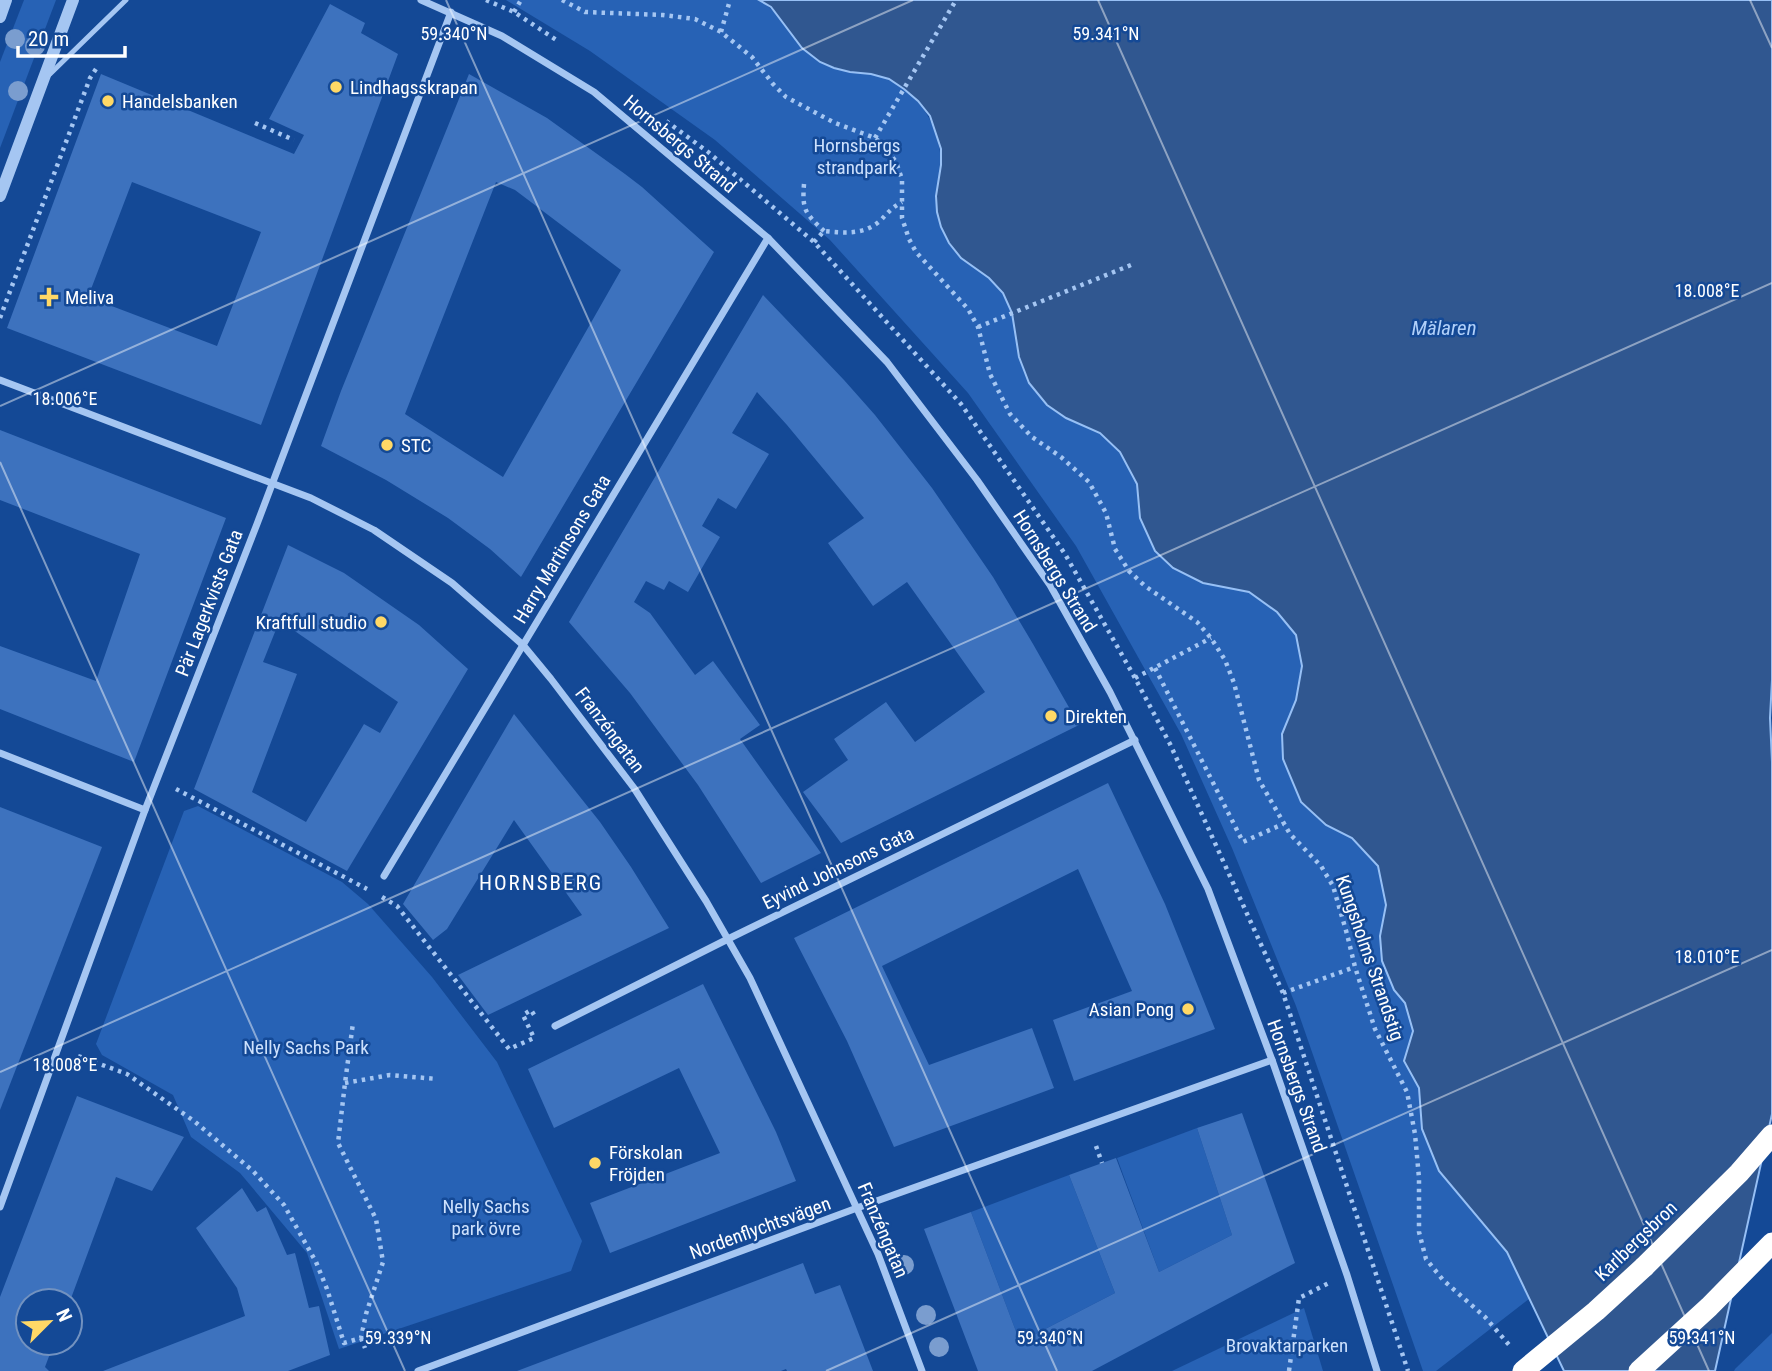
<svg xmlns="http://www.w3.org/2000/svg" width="1772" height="1371" viewBox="0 0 1772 1371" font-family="'Roboto Condensed',sans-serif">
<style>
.green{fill:#2762b5}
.water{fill:#305790;stroke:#97c0f5;stroke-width:2}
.building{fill:#3d72be;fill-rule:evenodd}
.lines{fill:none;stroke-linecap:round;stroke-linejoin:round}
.path{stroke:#a5c6f2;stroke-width:4.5;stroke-dasharray:3.5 5;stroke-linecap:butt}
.service{stroke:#a5c6f2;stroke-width:5}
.minor{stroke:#a5c6f2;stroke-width:7}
.tertiary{stroke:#a5c6f2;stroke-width:12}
.motorway{stroke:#fff;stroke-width:21}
.motorway-bridge{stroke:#fff;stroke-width:21}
.tree{fill:#7a9dcf}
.ticks{fill:none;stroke:#fff;stroke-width:2;stroke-opacity:0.45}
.poi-dot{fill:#ffd866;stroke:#144996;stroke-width:2.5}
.labels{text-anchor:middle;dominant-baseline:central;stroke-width:5;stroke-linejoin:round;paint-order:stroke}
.poi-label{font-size:19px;fill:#fff;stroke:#144996;text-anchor:start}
.street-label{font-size:19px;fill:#fff;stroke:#144996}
.park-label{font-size:19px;fill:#cde1fd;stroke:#144996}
.water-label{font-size:21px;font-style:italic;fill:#b1d0f9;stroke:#144996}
.neighbourhood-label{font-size:21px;letter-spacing:2px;fill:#fff;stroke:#144996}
.ticks-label{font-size:18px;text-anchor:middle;fill:#fff;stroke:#144996;stroke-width:5;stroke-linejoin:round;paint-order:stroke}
</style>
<rect width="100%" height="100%" fill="#144996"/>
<g class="green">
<path d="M24 0H56L0 148V62Z"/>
<path d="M506 0H759C774 9 783 21 792 35 797 41 800 47 807 51 815 57 825 64 834 68 846 73 859 72 871 74 914 83 941 123 941 165L961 258 989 278 1003 293 1012 313 1029 383 1047 405 1066 418 1100 433 1120 452 1137 484 1140 518 1155 551 1173 568 1203 583 1249 592 1277 612 1296 635 1302 666 1296 700 1282 734 1326 825 1351 838 1378 866 1386 905 1380 936 1394 990 1405 1003 1413 1031 1404 1061 1419 1088 1422 1129 1439 1171 1507 1252 1529 1299 1436 1371H1423L1296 1006 1232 848 1181 734 1076 546 968 393 830 240 715 140 590 51Z"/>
<path d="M198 806 342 882 368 904 432 977 497 1062 582 1241 571 1271 339 1349 307 1253 240 1173 191 1137 173 1095 102 1055 96 1044 184 811Z"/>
<path d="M1197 1128 1232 1235 1159 1272 1117 1158Z"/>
<path d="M1069 1175 1115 1293 1020 1342 971 1212Z"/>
<path d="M1304 1308 1323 1371H1172Z"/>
<path d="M1772 1333V1371H1734L1735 1369Z"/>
</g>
<path class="water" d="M759 0H1772V680L1770 718 1772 762V1114L1715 1371H1564L1507 1252 1439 1171 1422 1129 1419 1088 1404 1061 1413 1031 1405 1003 1394 990 1382 961 1380 936 1386 905 1378 866 1352 838 1326 825 1301 802 1283 759 1282 734 1296 700 1302 666 1296 635 1277 612 1249 592 1203 583 1173 568 1155 551 1140 518 1137 484 1120 452 1100 433 1066 418 1047 405 1029 383 1019 357 1012 313 1003 293 989 278 961 258 949 243 941 227 937 212 936 196 941 165V149L930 116 918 101 904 89 889 79 871 74 850 72 834 68 820 62 802 48 771 7Z"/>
<g class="building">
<path d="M330 4 365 23 361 33 398 54 261 425 7 328 101 74 294 154 304 135 269 119ZM132 182 261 232 217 346 88 297Z"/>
<path d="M469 74 547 118 625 174 642 187 714 252 521 577 490 549 448 518 386 480 321 446 341 391ZM496 182 515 190 621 270 503 477 405 414Z"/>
<path d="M763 295 844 380 875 415 932 488 993 577 1033 644 1079 725 841 843 803 792 848 760 834 739 886 702 915 742 985 692 907 582 873 606 828 543 864 518 787 425 757 392 732 433 769 454 736 509 718 498 702 526 720 537 688 592 669 581 664 590 646 581 634 602 650 613 695 675 713 661 760 725 740 739 821 853 761 883 698 785 630 693 569 622Z"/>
<path d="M0 430 226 518 134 762 0 709V646L96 681 140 554 0 500Z"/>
<path d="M288 545 344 573 419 625 468 669 347 871 194 789ZM279 622 286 625 398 702 380 733 364 724 306 822 252 792 297 674 263 662Z"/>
<path d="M514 714 600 822 631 867 669 928 488 1015 458 975 582 915 514 820 447 929 433 940 403 904Z"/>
<path d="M1108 783 1165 904 1215 1029 1074 1081 1053 1020 1132 991 1078 869 882 966 929 1065 1032 1028 1054 1088 894 1147 847 1041 794 938Z"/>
<path d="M0 807 102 847 0 1110Z"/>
<path d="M703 984 776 1132 796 1181 610 1253 590 1203 720 1153 679 1068 554 1128 528 1069Z"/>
<path d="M77 1096 184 1137 152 1191 116 1177 70 1301H28V1343H54L45 1367 49 1371H0V1297Z"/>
<path d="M1242 1113 1295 1263 1092 1371H978L924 1229 971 1212 1020 1342 1115 1293 1069 1175 1116 1158 1159 1272 1232 1235 1197 1128Z"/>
<path d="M242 1188 257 1212 266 1207 287 1255 295 1253 309 1308 319 1306 330 1355 288 1371H103L245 1316 237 1288 196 1228Z"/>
<path d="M803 1263 815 1294 840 1285 873 1371H787L786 1369 781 1371H517Z"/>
</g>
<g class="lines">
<g class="path">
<path d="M486 0 514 12 558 41"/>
<path d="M562 0 585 12 663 15 695 19 721 32 752 57 773 84 786 97 835 123 875 138 884 146 896 162 902 179V218L909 239 916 252 968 309 978 327 990 374 1010 414 1032 437 1061 457 1089 482 1106 513 1115 549 1129 571 1145 586 1197 622 1211 638 1225 660 1234 683 1259 780 1290 834 1321 866 1333 886 1347 934 1355 967 1375 1029 1407 1092 1415 1134 1419 1178V1232L1426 1259 1443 1280 1485 1317 1510 1346"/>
<path d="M514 12 521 0"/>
<path d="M721 32 730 0"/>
<path d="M666 121 708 152 814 242 961 404 1065 554 1135 678 1170 744 1283 993 1408 1371"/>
<path d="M255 123 294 140"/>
<path d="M875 138 956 0"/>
<path d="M804 184C802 210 805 213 824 231"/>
<path d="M814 242 824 231C844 233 864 235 880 221 888 213 891 208 902 202"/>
<path d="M0 318 90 78 96 69"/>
<path d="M978 327 1131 265"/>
<path d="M1155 668 1243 842 1283 824"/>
<path d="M1135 678 1211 638"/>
<path d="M176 789 367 889"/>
<path d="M382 897 397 906 509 1049 534 1038 523 1015 531 1010 536 1018"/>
<path d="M1283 993 1355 967"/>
<path d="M78 1056 127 1074 194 1121 253 1171 284 1205 316 1262 327 1289 344 1343 361 1338 366 1314 383 1262 376 1219 338 1143 345 1083 353 1023"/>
<path d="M345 1083 390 1075 437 1079"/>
<path d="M1096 1146 1102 1163"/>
<path d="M361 1338 365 1348"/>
<path d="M1289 1371 1299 1298 1329 1283"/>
</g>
<path class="service" d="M50 74 126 0"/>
<g class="minor">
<path d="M421 0 502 36 594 92 768 238 887 362 977 480 1050 585 1110 692 1208 889 1272 1060 1347 1275 1377 1371"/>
<path d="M0 380 311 498 374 530 452 583 523 645 551 679 634 788 706 901 750 978 878 1254 922 1371"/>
<path d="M0 753 145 810"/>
<path d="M384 876 768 238"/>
<path d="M555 1026 728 939 1135 740"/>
<path d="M0 1207 145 810 257 524 451 12"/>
<path d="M418 1371 857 1208 1272 1060"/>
</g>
<g class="tertiary">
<path d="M0 17 6 0"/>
<path d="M0 196 73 0"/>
</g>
<g class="motorway">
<path d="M1644 1267 1739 1173 1772 1135"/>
<path d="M1639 1371 1709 1307 1772 1243"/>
</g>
<path class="motorway-bridge" d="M1523 1371 1596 1311 1644 1267"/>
</g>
<g class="tree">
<circle cx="15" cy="39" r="10"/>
<circle cx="35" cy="46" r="10"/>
<circle cx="18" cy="91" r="10"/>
<circle cx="904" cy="1265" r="10"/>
<circle cx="926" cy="1315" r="10"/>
<circle cx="939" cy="1347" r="10"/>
</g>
<path class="ticks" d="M446 0 1057 1371M1098 0 1709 1371M1750 0 1772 48M0 406 913 0M0 462 405 1371M0 1072 1772 283M826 1371 1772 950"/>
<g class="poi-dot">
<circle cx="336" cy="87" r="7"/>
<circle cx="108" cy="101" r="7"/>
<path d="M45.5 286.5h7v7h7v7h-7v7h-7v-7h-7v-7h7z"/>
<circle cx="387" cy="445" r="7"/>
<circle cx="381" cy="622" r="7"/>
<circle cx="1051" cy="716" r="7"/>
<circle cx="1188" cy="1009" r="7"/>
<circle cx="595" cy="1163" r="7"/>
</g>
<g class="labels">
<g class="poi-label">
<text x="350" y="87">Lindhagsskrapan</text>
<text x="122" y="101">Handelsbanken</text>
<text x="65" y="297">Meliva</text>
<text x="401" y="445">STC</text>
<text x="367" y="622" text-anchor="end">Kraftfull studio</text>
<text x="1065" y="716">Direkten</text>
<text x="1174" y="1009" text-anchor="end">Asian Pong</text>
<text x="609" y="1152">Förskolan<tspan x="609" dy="22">Fröjden</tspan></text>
</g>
<g class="street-label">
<text transform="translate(680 144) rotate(40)">Hornsbergs Strand</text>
<text transform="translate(562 549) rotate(-59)">Harry Martinsons Gata</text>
<text transform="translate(1055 571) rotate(58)">Hornsbergs Strand</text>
<text transform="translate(209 603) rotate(-69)">Pär Lagerkvists Gata</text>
<text transform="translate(610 730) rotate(53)">Franzéngatan</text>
<text transform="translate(838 868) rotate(-26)">Eyvind Johnsons Gata</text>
<text transform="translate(1370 958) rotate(71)">Kungsholms Strandstig</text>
<text transform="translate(1297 1086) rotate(70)">Hornsbergs Strand</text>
<text transform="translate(760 1228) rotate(-20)">Nordenflychtsvägen</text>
<text transform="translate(883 1230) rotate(67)">Franzéngatan</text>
<text transform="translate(1636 1241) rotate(-44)">Karlbergsbron</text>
</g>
<g class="park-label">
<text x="857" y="145">Hornsbergs<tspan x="857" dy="22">strandpark</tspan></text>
<text x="306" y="1047">Nelly Sachs Park</text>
<text x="486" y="1206">Nelly Sachs<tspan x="486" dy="22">park övre</tspan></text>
<text x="1287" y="1345">Brovaktarparken</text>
</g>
<g class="water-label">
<text x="1444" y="328">Mälaren</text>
</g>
<g class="neighbourhood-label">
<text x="541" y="883">HORNSBERG</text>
</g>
</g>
<g class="ticks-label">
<text x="454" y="40">59.340°N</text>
<text x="1106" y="40">59.341°N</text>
<text x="1707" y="297">18.008°E</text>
<text x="65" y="405">18.006°E</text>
<text x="1707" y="963">18.010°E</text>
<text x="65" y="1071">18.008°E</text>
<text x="398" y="1344">59.339°N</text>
<text x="1050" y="1344">59.340°N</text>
<text x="1702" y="1344">59.341°N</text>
</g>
<g transform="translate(49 1322) rotate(66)"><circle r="33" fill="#144996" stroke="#7292c0" stroke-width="2"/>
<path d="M0-5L12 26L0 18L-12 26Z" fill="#ffd866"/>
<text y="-10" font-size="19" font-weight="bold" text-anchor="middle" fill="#ffffff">N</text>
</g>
<path d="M18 46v10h107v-10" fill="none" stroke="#ffffff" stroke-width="3.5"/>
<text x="28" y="46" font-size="21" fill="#ffffff" stroke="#144996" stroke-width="5" paint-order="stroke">20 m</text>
</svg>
